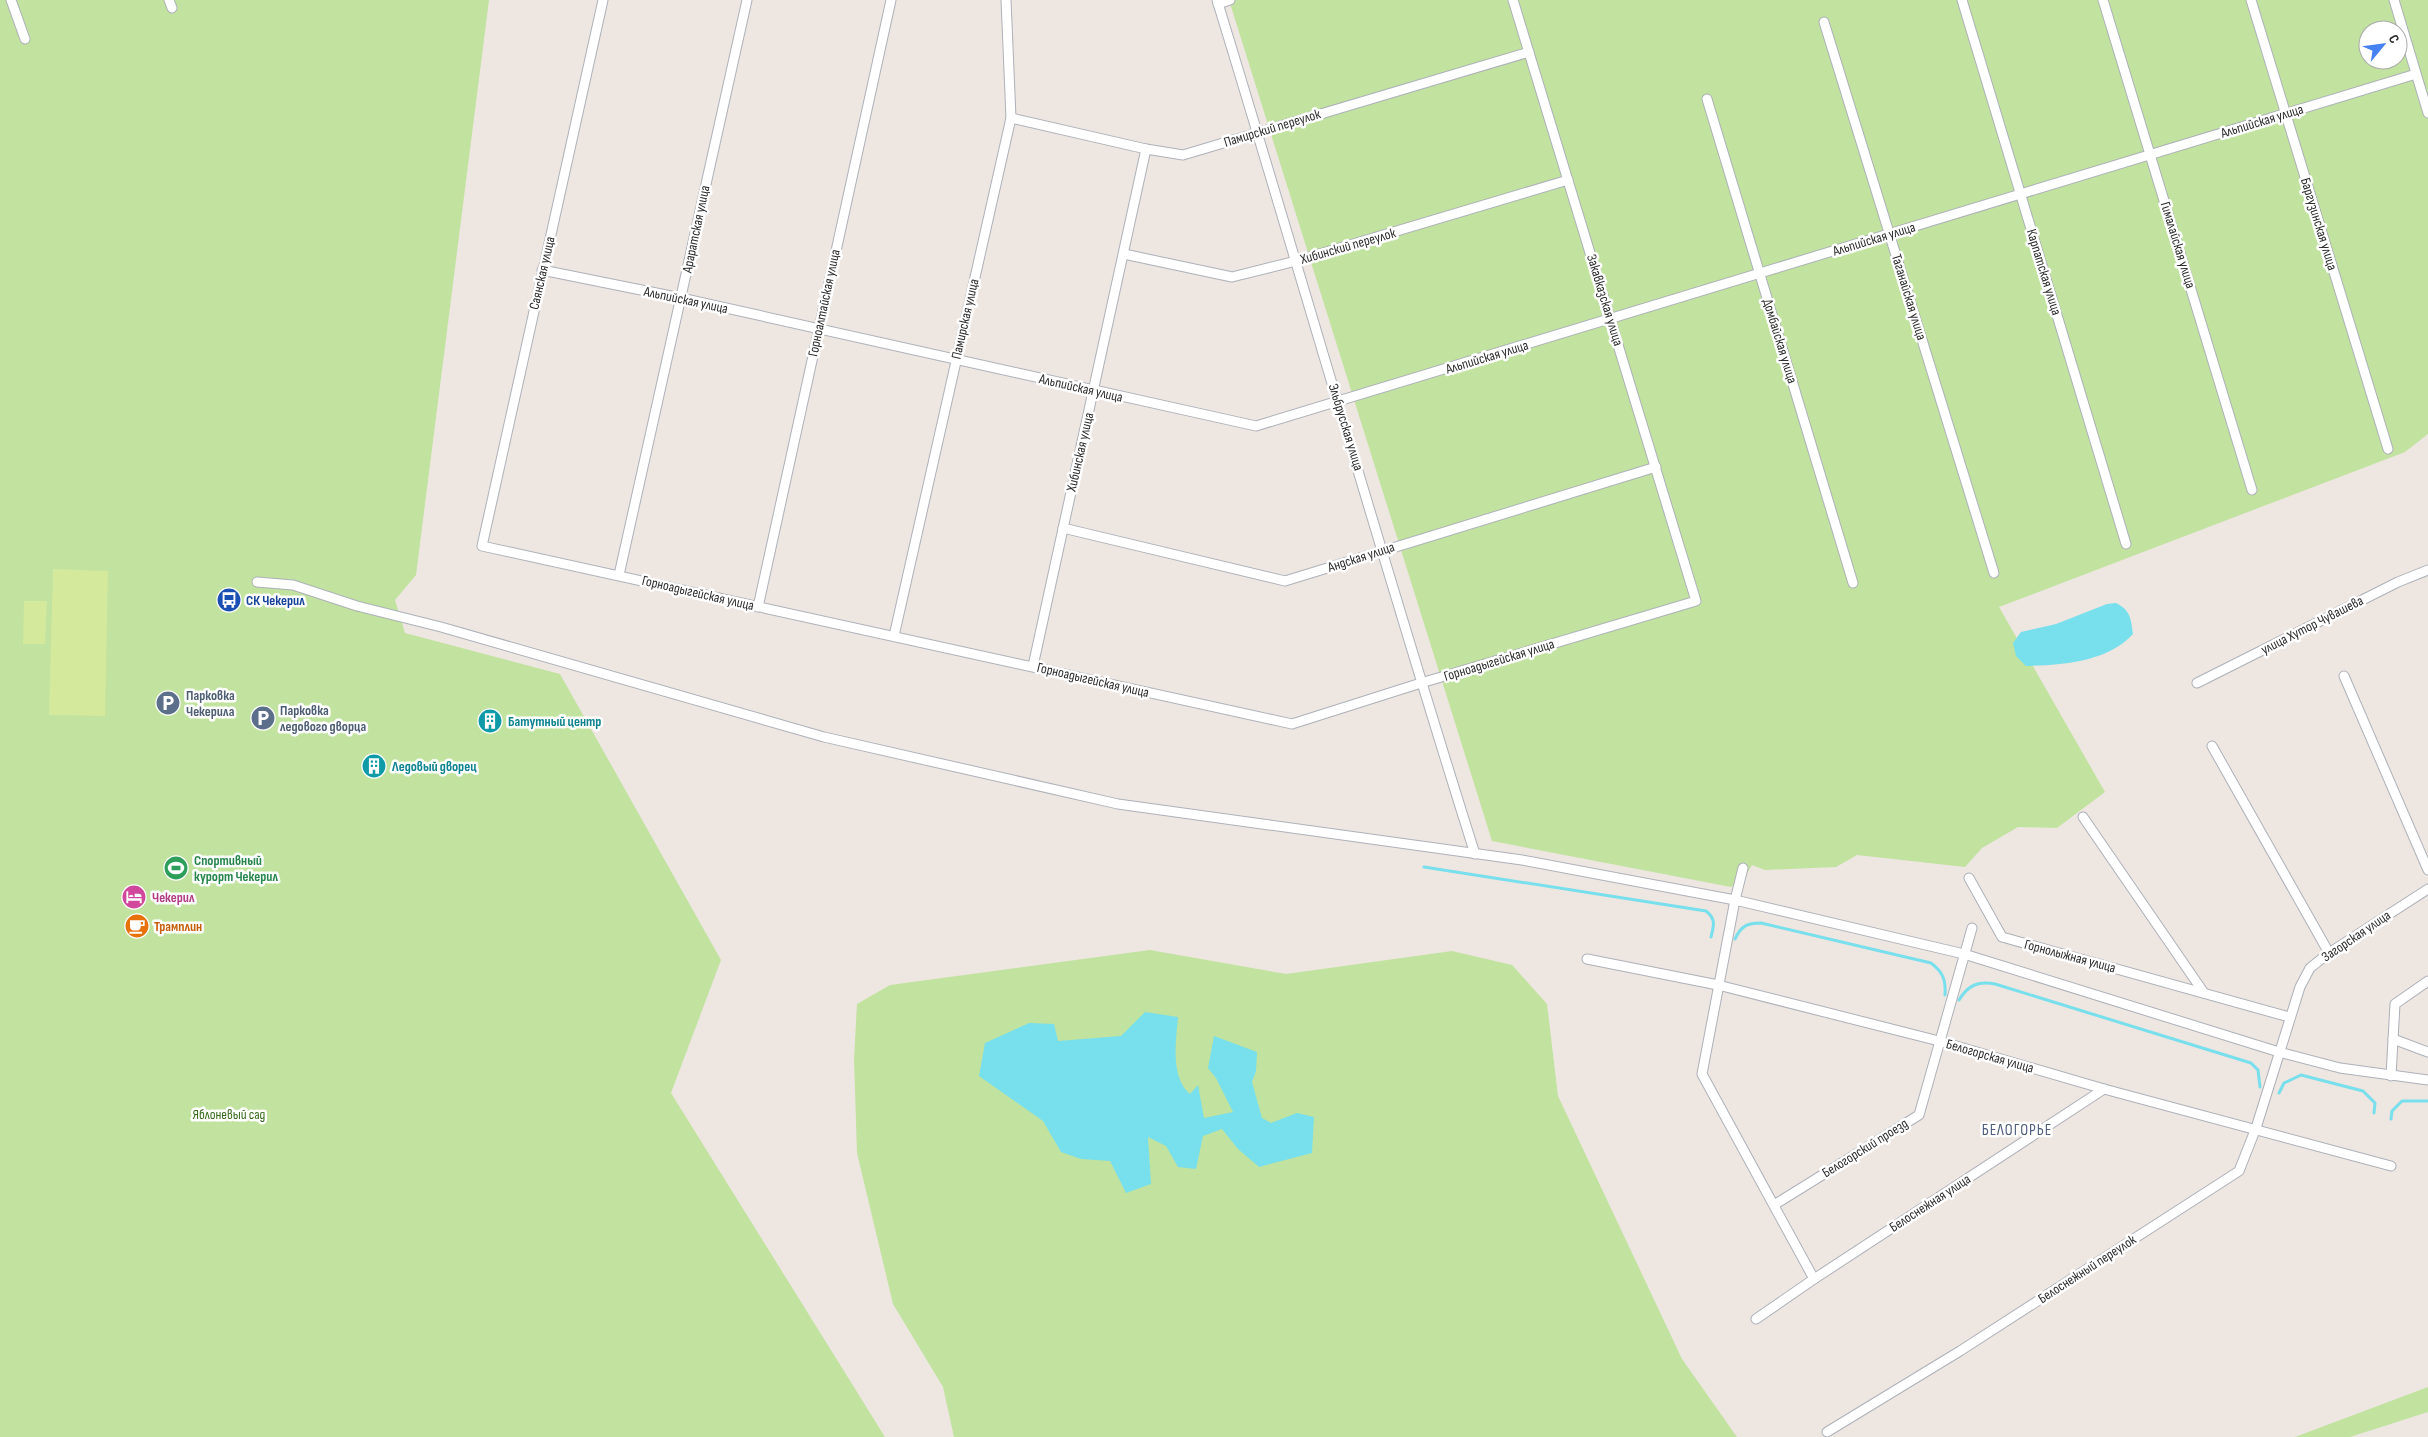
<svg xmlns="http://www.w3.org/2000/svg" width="2428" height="1437" viewBox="0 0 2428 1437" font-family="'Sofia Sans Condensed',sans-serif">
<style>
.green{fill:#c1e39f;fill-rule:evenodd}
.pitch{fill:#d4e99c}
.water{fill:#78dfec}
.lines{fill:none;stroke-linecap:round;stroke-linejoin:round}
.stream{stroke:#78dfec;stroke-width:3}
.minor-casing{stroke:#adb1b9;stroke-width:11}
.minor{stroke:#fff;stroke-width:9}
.labels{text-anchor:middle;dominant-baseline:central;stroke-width:5;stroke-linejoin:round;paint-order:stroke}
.street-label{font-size:14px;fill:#2d2d2d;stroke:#fff}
.transit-label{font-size:14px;font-weight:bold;fill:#164399;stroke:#fff;text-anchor:start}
.service-label{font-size:14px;font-weight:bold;fill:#4e5e75;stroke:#fff;text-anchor:start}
.culture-label{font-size:14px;font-weight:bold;fill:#0d838f;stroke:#fff;text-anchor:start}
.leisure-label{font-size:14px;font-weight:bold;fill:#27864d;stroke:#fff;text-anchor:start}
.hotel-label{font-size:14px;font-weight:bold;fill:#b23c85;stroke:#fff;text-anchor:start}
.food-label{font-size:14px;font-weight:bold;fill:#c56008;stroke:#fff;text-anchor:start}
.park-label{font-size:14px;fill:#396b1d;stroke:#fff}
.quarter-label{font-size:16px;letter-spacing:1px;fill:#4e5e7e;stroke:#fff}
</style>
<rect width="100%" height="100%" fill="#eee6e1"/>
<g class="green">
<path d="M0 0H489L416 575 395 600 405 633 560 674 721 960 671 1093 885 1437H0Z"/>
<path d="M1229 0H2428V434L2405 452 1999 607 2105 792 2057 828 2018 827 1982 848 1965 867 1857 855 1836 867 1765 870 1752 865 1743 880 1731 887 1492 841ZM2368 30H2398V60H2368Z"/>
<path d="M1150 950 1286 974 1452 951 1512 965 1547 1004 1558 1096 1682 1359 1737 1437H954L943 1387 893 1304 857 1153 854 1059 857 1004 890 985Z"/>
<path d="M2428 1387V1412L2350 1437H2295Z"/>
</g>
<g class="pitch">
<path d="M53 569 108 571 105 716 49 715Z"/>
<path d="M24 601H47L45 644H23Z"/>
</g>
<g class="water">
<path d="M2116 603C2130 610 2131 618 2133 634 2107 662 2063 665 2026 666L2016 656 2013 643 2021 632 2056 624 2107 604Z"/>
<path d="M1145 1012 1178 1017C1176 1041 1170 1077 1190 1094L1198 1085 1204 1118 1233 1112 1216 1078 1208 1068 1214 1036 1257 1052 1256 1071 1252 1082 1262 1118 1271 1123 1297 1113 1314 1117 1312 1153 1259 1167 1238 1149 1222 1129 1203 1136 1196 1169 1178 1167 1166 1146 1148 1137 1151 1184 1126 1193 1110 1161 1081 1159 1061 1152 1043 1121 979 1076 985 1043 1029 1023 1054 1024 1058 1041 1121 1036Z"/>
</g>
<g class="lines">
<g class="stream">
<path d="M1424 867 1706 911C1716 919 1714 925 1711 937"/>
<path d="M1735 939C1741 926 1747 923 1761 923L1931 963C1943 972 1946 980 1945 995"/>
<path d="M1959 1000C1968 985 1978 981 1995 984L2251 1063 2258 1070 2260 1087"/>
<path d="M2279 1093 2284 1083 2301 1075 2363 1091 2375 1103 2374 1113"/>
<path d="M2391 1119 2392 1111 2402 1101H2428"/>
</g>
<defs>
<g id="minor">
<path d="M11 0 25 39"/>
<path d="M169 0 172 8"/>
<path d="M603 0 482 546 1292 724 1421 683 1696 601 1513 0"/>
<path d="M1217 0C1304 284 1385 570 1475 854"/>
<path d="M1962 0 2126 544"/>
<path d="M2103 0 2252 490"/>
<path d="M2251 0 2388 449"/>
<path d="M2394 0 2428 113"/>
<path d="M1218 4 1230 0"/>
<path d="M1824 22 1994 573"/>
<path d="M1707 99 1853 583"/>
<path d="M1011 118 1146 149 1183 155 1529 52"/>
<path d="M1124 254 1232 277 1296 261 1568 180"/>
<path d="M542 270 681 298 1256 426 2416 74"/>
<path d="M1063 528 1285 581 1656 467"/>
<path d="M619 575 747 0"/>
<path d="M257 582 293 585 357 606 441 627 824 737 1118 804 1522 860 1735 900 1964 954 2279 1052 2340 1068 2428 1080"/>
<path d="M758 607 891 0"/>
<path d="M894 636 1011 118 1006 0"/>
<path d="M1033 666 1146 149"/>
<path d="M2344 676 2428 870"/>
<path d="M2197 683 2398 582 2428 570"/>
<path d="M2212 746 2329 953"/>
<path d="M2083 817 2204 993"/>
<path d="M1743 868 1735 900 1702 1074 1814 1279"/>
<path d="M1969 878 2002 937 2289 1017"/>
<path d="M1587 959 1718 985 1939 1041 2104 1089 2391 1166"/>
<path d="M2393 1039 2428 1052"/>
<path d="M2391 1076 2395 1004 2428 981"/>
<path d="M1774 1205 1919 1115 1972 928"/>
<path d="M1756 1319 1814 1279 2104 1089"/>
<path d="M1827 1432 1960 1351 2239 1171 2256 1128 2300 987 2310 968 2329 953 2428 889"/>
</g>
</defs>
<use href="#minor" class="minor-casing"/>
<use href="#minor" class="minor"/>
</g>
<defs>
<symbol id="bus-disc" viewBox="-11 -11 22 22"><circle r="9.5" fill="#1a4fb4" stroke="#fff"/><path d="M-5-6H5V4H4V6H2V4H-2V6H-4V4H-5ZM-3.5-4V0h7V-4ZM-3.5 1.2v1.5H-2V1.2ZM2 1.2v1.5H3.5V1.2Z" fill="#fff"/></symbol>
<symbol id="parking-disc" viewBox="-11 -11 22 22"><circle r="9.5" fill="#5c6f8a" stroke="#fff"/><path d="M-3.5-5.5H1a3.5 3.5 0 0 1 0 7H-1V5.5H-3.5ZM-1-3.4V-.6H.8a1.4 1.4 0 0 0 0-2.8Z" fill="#fff"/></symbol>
<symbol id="building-disc" viewBox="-11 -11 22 22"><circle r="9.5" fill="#0f9aa8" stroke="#fff"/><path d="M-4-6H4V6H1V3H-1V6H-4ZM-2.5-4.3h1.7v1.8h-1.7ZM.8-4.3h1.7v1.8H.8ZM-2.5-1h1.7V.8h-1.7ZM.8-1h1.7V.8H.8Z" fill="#fff"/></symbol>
<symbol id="stadium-disc" viewBox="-11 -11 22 22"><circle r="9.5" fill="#2e9e5b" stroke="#fff"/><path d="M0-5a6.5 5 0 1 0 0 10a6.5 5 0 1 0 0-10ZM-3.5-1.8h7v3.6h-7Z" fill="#fff"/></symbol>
<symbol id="hotel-disc" viewBox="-11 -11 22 22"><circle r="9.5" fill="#d1479c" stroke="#fff"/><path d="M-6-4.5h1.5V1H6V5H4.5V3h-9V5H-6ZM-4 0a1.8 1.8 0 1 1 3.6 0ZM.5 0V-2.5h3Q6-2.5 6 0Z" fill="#fff"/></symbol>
<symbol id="cafe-disc" viewBox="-11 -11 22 22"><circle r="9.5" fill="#e8710a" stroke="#fff"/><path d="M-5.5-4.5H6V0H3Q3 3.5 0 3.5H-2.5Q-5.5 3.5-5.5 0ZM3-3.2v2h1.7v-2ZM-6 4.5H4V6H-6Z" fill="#fff"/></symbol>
</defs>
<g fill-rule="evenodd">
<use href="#bus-disc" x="215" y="586" width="28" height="28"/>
<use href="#parking-disc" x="154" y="689" width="28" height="28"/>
<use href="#parking-disc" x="249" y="704" width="28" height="28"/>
<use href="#building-disc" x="476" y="707" width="28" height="28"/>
<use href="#building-disc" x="360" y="752" width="28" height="28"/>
<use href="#stadium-disc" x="162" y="854" width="28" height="28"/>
<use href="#hotel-disc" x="120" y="883" width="28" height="28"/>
<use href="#cafe-disc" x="123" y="912" width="28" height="28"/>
</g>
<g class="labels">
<g class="street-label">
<text transform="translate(2262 121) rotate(-17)">Альпийская улица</text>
<text transform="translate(1272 128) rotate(-17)">Памирский переулок</text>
<text transform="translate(2319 224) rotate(73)">Баргузинская улица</text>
<text transform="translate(696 229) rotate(-78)">Араратская улица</text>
<text transform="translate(1874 239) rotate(-17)">Альпийская улица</text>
<text transform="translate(2178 245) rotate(73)">Гималайская улица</text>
<text transform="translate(1348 246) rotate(-16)">Хибинский переулок</text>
<text transform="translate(2044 272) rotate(73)">Карпатская улица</text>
<text transform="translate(542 273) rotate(-77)">Саянская улица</text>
<text transform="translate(1909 297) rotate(73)">Таганайская улица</text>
<text transform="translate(686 300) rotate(12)">Альпийская улица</text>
<text transform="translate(1605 300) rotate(73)">Закавказская улица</text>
<text transform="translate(824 303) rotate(-78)">Горноалтайская улица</text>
<text transform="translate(965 319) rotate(-77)">Памирская улица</text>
<text transform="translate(1780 341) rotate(73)">Домбайская улица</text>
<text transform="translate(1487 357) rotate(-17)">Альпийская улица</text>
<text transform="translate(1081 388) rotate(13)">Альпийская улица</text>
<text transform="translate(1346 427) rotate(73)">Эльбрусская улица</text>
<text transform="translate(1080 452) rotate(-77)">Хибинская улица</text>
<text transform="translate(1361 557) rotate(-18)">Андская улица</text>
<text transform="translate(698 593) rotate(13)">Горноадыгейская улица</text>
<text transform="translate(2312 625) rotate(-27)">улица Хутор Чувашева</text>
<text transform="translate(1499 660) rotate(-17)">Горноадыгейская улица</text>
<text transform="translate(1093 680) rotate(13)">Горноадыгейская улица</text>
<text transform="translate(2356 936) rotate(-34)">Загорская улица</text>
<text transform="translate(2070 956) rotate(15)">Горнолыжная улица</text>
<text transform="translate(1990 1056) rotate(16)">Белогорская улица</text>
<text transform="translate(1865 1148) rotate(-32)">Белогорский проезд</text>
<text transform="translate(1930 1203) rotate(-33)">Белоснежная улица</text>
<text transform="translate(2087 1269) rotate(-33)">Белоснежный переулок</text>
</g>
<g class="transit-label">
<text x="246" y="600">СК Чекерил</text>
</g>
<g class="service-label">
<text x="186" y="695">Парковка<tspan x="186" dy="16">Чекерила</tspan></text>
<text x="280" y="710">Парковка<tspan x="280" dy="16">ледового дворца</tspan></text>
</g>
<g class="culture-label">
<text x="508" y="721">Батутный центр</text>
<text x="392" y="766">Ледовый дворец</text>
</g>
<g class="leisure-label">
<text x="194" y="860">Спортивный<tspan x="194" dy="16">курорт Чекерил</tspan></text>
</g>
<g class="hotel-label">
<text x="152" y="897">Чекерил</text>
</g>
<g class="food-label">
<text x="154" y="926">Трамплин</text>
</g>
<g class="park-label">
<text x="229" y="1114">Яблоневый сад</text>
</g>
<g class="quarter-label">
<text x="2017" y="1130">БЕЛОГОРЬЕ</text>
</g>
</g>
<g transform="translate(2383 45) rotate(61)"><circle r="24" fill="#ffffff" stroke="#ababab"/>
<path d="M0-4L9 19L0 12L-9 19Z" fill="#4782f5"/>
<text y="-8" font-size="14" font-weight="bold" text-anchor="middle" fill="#2d2d2d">С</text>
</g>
</svg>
